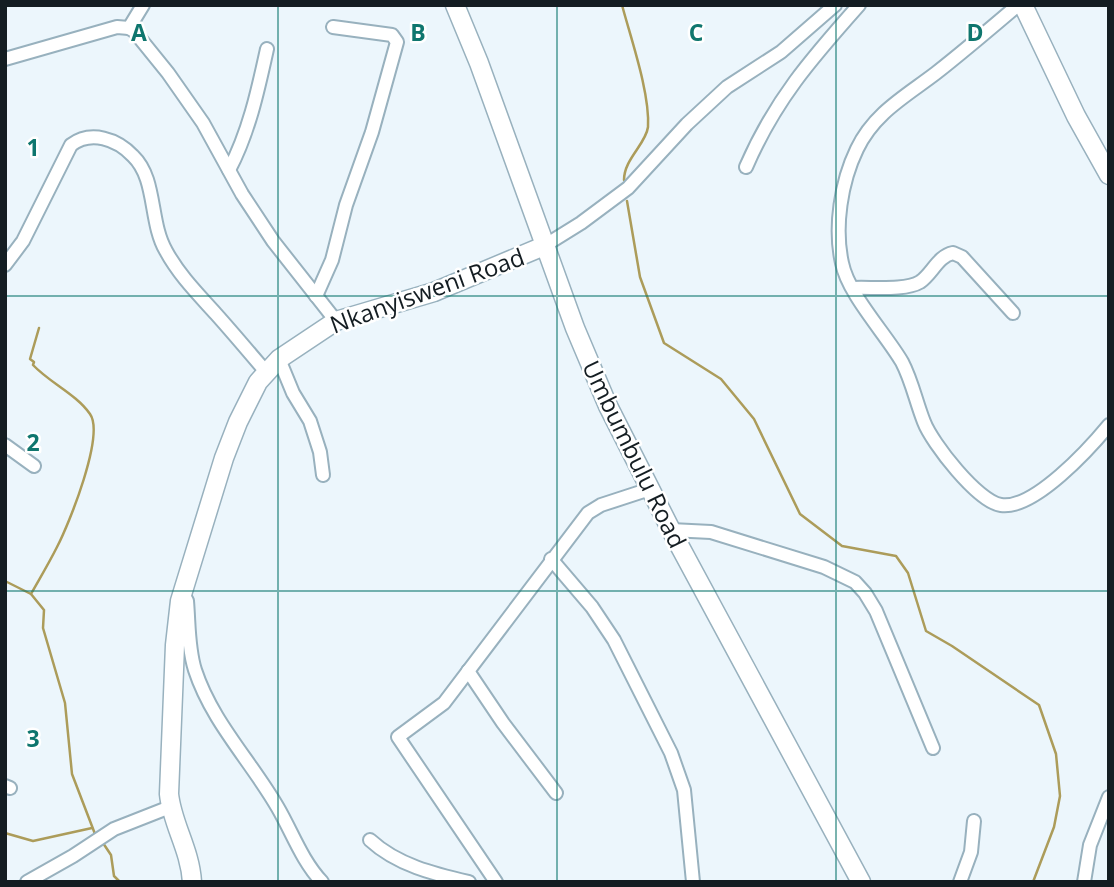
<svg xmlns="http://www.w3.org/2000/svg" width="1114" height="887" viewBox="0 0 1114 887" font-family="'Open Sans',sans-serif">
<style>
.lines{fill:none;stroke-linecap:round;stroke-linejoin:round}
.stream{stroke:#ac9c5a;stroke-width:2.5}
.street-casing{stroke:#98b1be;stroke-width:16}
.secondary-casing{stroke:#98b1be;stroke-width:21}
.street{stroke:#fff;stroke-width:12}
.secondary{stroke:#fff;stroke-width:18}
.grid{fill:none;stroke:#0f766e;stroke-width:2;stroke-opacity:0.55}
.labels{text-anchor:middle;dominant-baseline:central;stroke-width:5;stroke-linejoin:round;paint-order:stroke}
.street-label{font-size:24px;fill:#141d22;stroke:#fff}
.grid-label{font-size:23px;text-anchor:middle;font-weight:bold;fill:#0f766e;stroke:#fff;stroke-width:5;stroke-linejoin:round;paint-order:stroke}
</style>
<rect width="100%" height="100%" fill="#ecf6fc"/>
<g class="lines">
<g class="stream">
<path d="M622 5C631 39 650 93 648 127 646 144 624 159 624 180"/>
<path d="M627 201 640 277 664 343 721 379 754 419 800 514 842 546 896 556 908 573 926 631 952 646 1039 705 1056 754 1060 796 1054 827 1033 882"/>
<path d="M39 328 30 359 34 362 33 365C50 383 76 394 90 414 105 435 69 524 57 547 49 563 40 578 31 594L44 610 43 628 65 703 72 774 95 834"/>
<path d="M5 581 31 594"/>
<path d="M5 833 33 841 92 828"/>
<path d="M103 843 111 855 114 876 120 882"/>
</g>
<defs>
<g id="street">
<path d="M1018 5C991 28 964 51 936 73 906 96 874 113 857 149 841 182 834 227 842 263 848 294 885 333 902 362 912 381 916 402 924 422 932 443 978 502 1001 505 1034 510 1090 448 1109 425"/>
<path d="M129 28 143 5"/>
<path d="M5 59 117 27 129 28 134 31 168 73 203 123 242 194 273 241 336 321"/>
<path d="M746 167C775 100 811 59 859 5"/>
<path d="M229 170C249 132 258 90 267 49"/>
<path d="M544 246 581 223 628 188 687 124 727 87 781 52 835 5"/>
<path d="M5 265 23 241 71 145C91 130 117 139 133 156 157 179 149 222 166 251 179 275 198 294 216 314 233 333 249 352 266 372"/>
<path d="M853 288C871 287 905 291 920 282 932 274 938 256 953 253L962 257 1013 313"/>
<path d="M316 296 332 260 346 205 372 132 397 42 392 35 333 27"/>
<path d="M279 359 293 393 310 421 320 452 323 475"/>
<path d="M5 445 34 466"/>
<path d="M671 530 711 532 824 567 855 582 865 593 876 611 933 748"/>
<path d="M551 559 592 607 614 640 671 753 684 790 693 882"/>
<path d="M183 594 187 601C189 624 188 648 195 670 212 722 251 761 278 808 292 832 302 861 322 882"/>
<path d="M468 671 503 723 556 793"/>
<path d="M5 786 10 788"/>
<path d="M370 840C397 865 434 874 469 882"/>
<path d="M27 882 73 856 114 829 170 807"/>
<path d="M496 882 398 737 444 703 588 513 601 505 650 489"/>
<path d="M960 882 971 852 974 821"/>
<path d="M1084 882 1090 845 1109 797"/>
</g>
<g id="secondary">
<path d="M455 5 479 63 575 328 608 406 671 530 861 882"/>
<path d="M1023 5 1076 116 1109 175"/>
<path d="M192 882C190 849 172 824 169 794L175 645 180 601 224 458 238 422 258 382 279 359 336 321 434 292 544 246"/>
</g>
</defs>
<use href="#street" class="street-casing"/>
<use href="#secondary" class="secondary-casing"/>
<use href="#street" class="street"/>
<use href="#secondary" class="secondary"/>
</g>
<path class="grid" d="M278 5V882M557 5V882M836 5V882M5 296H1109M5 591H1109"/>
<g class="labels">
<g class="street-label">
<text transform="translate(427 290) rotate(-20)">Nkanyisweni Road</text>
<text transform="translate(635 454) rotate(64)">Umbumbulu Road</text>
</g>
</g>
<g class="grid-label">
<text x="139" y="41">A</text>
<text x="418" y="41">B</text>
<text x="696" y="41">C</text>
<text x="975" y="41">D</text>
<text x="33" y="156">1</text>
<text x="33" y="451">2</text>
<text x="33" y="747">3</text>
</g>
<rect width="1114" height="887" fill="none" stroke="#141d22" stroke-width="14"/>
</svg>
